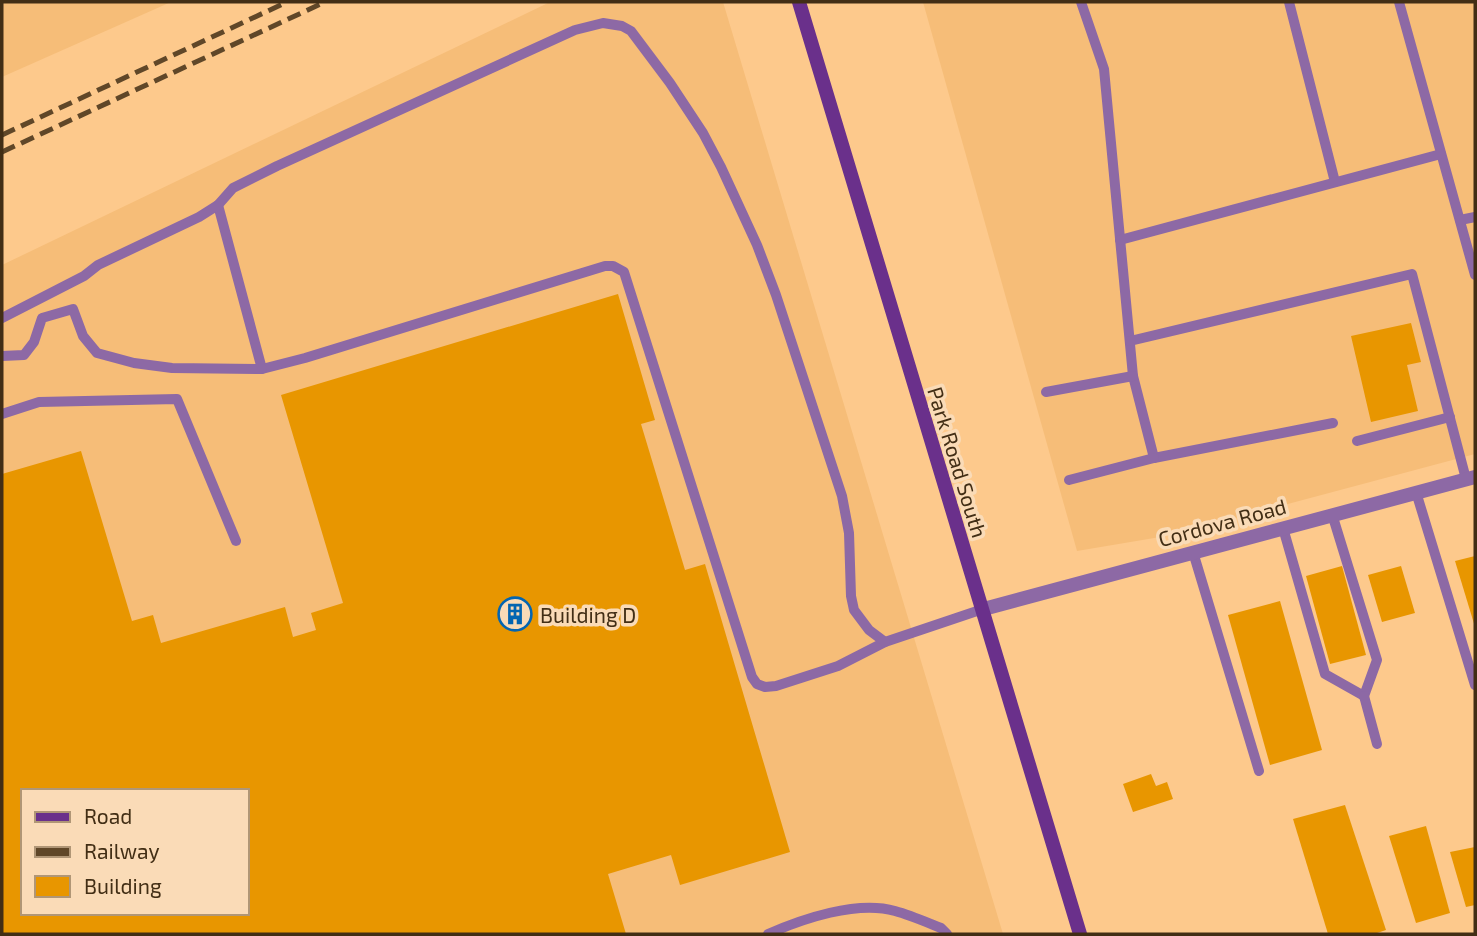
<svg xmlns="http://www.w3.org/2000/svg" width="1477" height="936" viewBox="0 0 1477 936" font-family="'Exo 2',sans-serif">
<style>
.built{fill:#f6bd78;fill-rule:evenodd}
.building{fill:#e89600;fill-rule:evenodd}
.lines{fill:none;stroke-linecap:round;stroke-linejoin:round}
.service{stroke:#8d69a5;stroke-width:10}
.minor{stroke:#8d69a5;stroke-width:14}
.secondary{stroke:#6a308b;stroke-width:14}
.rail{stroke:#604728;stroke-width:5;stroke-dasharray:14 7;stroke-linecap:butt}
.labels{text-anchor:middle;dominant-baseline:central;stroke-width:7;stroke-linejoin:round;paint-order:stroke}
.street-label{font-size:21px;fill:#422e15;stroke:#fadbb7}
.poi-label{font-size:21px;fill:#422e15;stroke:#fadbb7;text-anchor:start}
</style>
<rect width="100%" height="100%" fill="#fdc98c"/>
<g class="built">
<path d="M2 2H171L2 77Z"/>
<path d="M550 2H723L1003 934H2V265ZM23 791H247V913H23Z"/>
<path d="M923 2H1475V454L1172 535 1077 551Z"/>
</g>
<g class="building">
<path d="M618 294 655 420 641 424 685 570 705 564 790 852 680 885 671 855 608 874 626 934H2V474L81 451 132 621 153 615 161 643 285 607 293 637 316 630 311 613 343 603 281 395ZM23 791H247V913H23Z"/>
<path d="M1411 323 1421 362 1407 365 1418 411 1371 422 1351 336Z"/>
<path d="M1475 556V627L1455 561Z"/>
<path d="M1342 566 1366 655 1330 664 1306 576Z"/>
<path d="M1401 566 1415 613 1382 622 1368 575Z"/>
<path d="M1280 601 1322 750 1270 765 1228 615Z"/>
<path d="M1151 774 1156 786 1167 782 1173 799 1133 812 1123 784Z"/>
<path d="M1345 805 1386 930 1374 934H1328L1293 819Z"/>
<path d="M1426 826 1450 913 1416 923 1389 836Z"/>
<path d="M1475 847V905L1466 907 1450 852Z"/>
</g>
<g class="lines">
<g class="service">
<path d="M1081 2 1104 69 1133 376 1154 458 1333 423"/>
<path d="M1289 2 1335 182"/>
<path d="M1399 2 1475 275"/>
<path d="M218 205 262 369 305 358 605 266H613L624 272 752 677 757 684 765 687 776 686 838 666 885 642 980 610"/>
<path d="M1460 220 1475 217"/>
<path d="M1120 240 1441 154"/>
<path d="M2 318 84 276 98 265 199 217 218 205 233 188 277 166 575 30 603 23 622 26 631 31 670 83 703 133 721 167 757 245 776 295 842 496 849 533 851 596 854 610 869 630 885 642"/>
<path d="M1130 341 1412 274 1466 479"/>
<path d="M2 356 24 355 34 342 42 318 73 309 83 336 97 353 134 363 172 368 262 369"/>
<path d="M1046 392 1133 376"/>
<path d="M2 414 39 402 177 399 236 541"/>
<path d="M1357 441 1450 417"/>
<path d="M1069 480 1154 458"/>
<path d="M1416 492 1475 685"/>
<path d="M1283 528 1325 674 1364 696 1377 660 1332 514"/>
<path d="M1193 552 1259 771"/>
<path d="M1364 696 1377 744"/>
<path d="M768 934C802 919 857 900 895 911 910 915 926 922 941 928L947 934"/>
</g>
<path class="minor" d="M980 610 1475 477"/>
<path class="secondary" d="M799 2 1080 934"/>
<g class="rail">
<path d="M2 135 287 2"/>
<path d="M2 152 325 2"/>
</g>
</g>
<defs>
<symbol id="building-ring" viewBox="-11 -11 22 22"><circle r="9.5" fill="#fadbb7" stroke="#0365b1" stroke-width="1.5"/><path d="M-4-6H4V6H1V3H-1V6H-4ZM-2.5-4.3h1.7v1.8h-1.7ZM.8-4.3h1.7v1.8H.8ZM-2.5-1h1.7V.8h-1.7ZM.8-1h1.7V.8H.8Z" fill="#0365b1"/></symbol>
</defs>
<g fill-rule="evenodd">
<use href="#building-ring" x="496" y="595" width="38" height="38"/>
</g>
<g class="labels">
<g class="street-label">
<text transform="translate(958 462) rotate(73)">Park Road South</text>
<text transform="translate(1222 522) rotate(-15)">Cordova Road</text>
</g>
<g class="poi-label">
<text x="540" y="614">Building D</text>
</g>
</g>
<rect width="1477" height="936" fill="none" stroke="#422e15" stroke-width="7"/>
<rect x="21" y="789" width="228" height="126" fill="#fadbb7" stroke="#b09676" stroke-width="2"/>
<rect x="35" y="812" width="35" height="10" fill="#6a308b" stroke="#b09676" stroke-width="2"/>
<text x="84" y="824" font-size="21" fill="#422e15">Road</text>
<rect x="35" y="847" width="35" height="10" fill="#604728" stroke="#b09676" stroke-width="2"/>
<text x="84" y="859" font-size="21" fill="#422e15">Railway</text>
<rect x="35" y="876" width="35" height="21" fill="#e89600" stroke="#b09676" stroke-width="2"/>
<text x="84" y="894" font-size="21" fill="#422e15">Building</text>
</svg>
